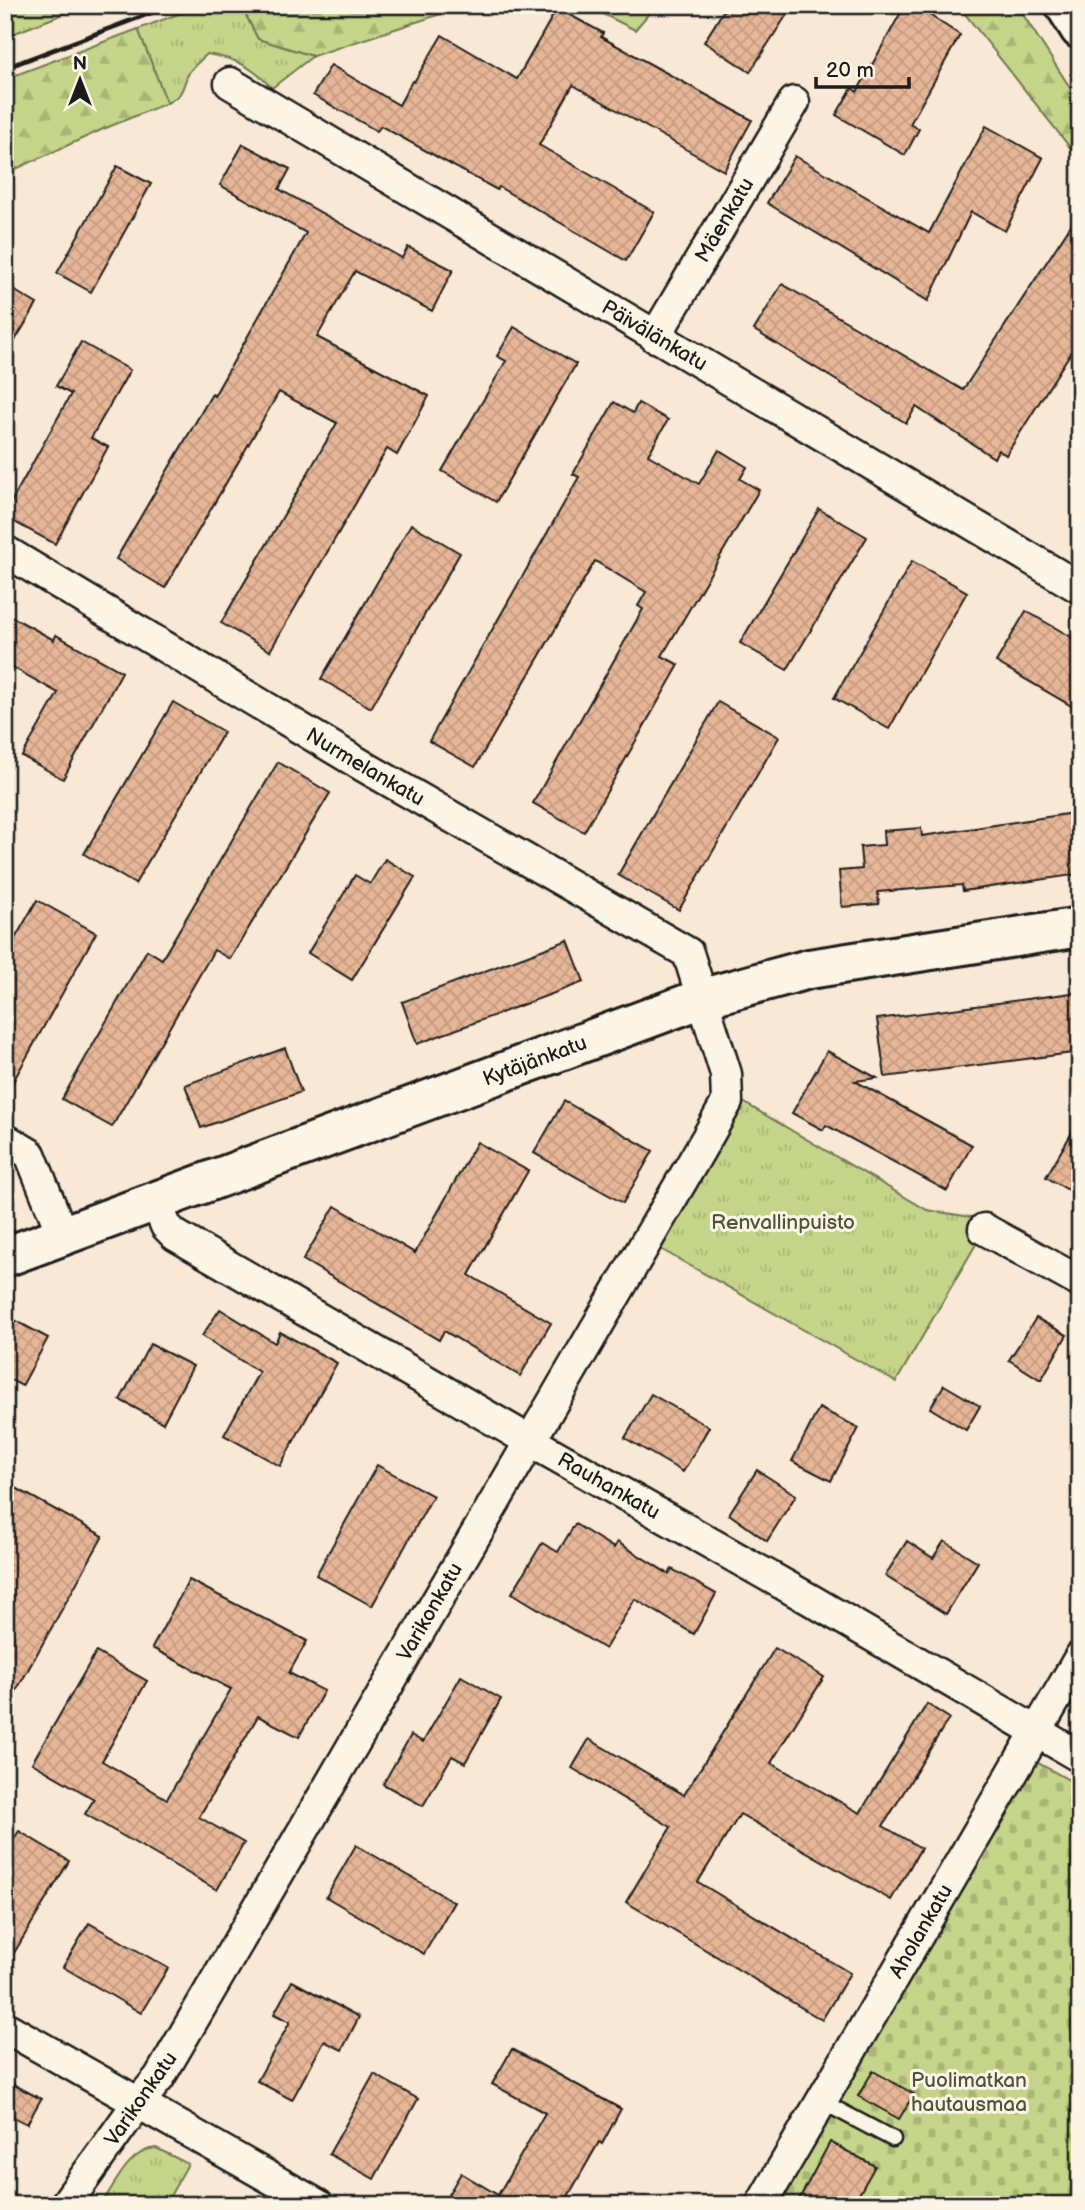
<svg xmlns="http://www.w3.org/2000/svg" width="1085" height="2210" viewBox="0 0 1085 2210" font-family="'Balsamiq Sans',sans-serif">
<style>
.grass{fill:url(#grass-tufts);stroke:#707852;stroke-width:2}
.forest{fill:url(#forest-firs);stroke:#707852;stroke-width:2}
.cemetery{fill:url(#cemetery-stones);stroke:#707852;stroke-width:2}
.building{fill:url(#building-cross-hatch);stroke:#1c1c1c;stroke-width:2}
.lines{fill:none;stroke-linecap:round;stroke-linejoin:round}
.lane-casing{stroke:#1c1c1c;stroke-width:19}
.street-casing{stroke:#1c1c1c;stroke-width:35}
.secondary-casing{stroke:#1c1c1c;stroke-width:44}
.lane{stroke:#fcf5e5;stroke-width:14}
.street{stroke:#fcf5e5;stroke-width:30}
.secondary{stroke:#fcf5e5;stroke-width:38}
.rail{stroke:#1c1c1c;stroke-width:5}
.labels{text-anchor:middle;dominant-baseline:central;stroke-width:6;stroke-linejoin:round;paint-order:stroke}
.street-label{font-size:21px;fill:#1c1c1c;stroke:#fcf5e5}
.park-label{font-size:21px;fill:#4e533c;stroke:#fcf5e5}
</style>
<defs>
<pattern id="grass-tufts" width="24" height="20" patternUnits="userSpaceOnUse" patternTransform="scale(1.75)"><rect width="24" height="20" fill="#c4d488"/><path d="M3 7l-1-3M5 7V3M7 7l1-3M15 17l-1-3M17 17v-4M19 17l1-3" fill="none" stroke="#a8b575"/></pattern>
<pattern id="forest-firs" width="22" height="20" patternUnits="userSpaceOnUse" patternTransform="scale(1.75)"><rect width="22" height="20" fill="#c4d488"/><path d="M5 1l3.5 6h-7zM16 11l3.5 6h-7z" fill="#a8b575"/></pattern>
<pattern id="cemetery-stones" width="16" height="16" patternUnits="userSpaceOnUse" patternTransform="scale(1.75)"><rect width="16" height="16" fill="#c4d488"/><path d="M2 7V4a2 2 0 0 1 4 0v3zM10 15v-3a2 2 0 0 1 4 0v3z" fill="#a8b575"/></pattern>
<pattern id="building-cross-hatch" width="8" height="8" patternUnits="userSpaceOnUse" patternTransform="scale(1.75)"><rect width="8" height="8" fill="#e6b697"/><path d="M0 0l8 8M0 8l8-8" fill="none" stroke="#c59c82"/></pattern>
</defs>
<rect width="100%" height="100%" fill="#f8e8d5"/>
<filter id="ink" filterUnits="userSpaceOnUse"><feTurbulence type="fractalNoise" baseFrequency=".0143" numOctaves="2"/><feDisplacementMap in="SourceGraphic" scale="14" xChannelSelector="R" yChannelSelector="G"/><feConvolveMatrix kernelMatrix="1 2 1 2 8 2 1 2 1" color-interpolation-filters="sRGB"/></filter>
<g filter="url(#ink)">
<g class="grass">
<path d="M5 5H86L5 37Z"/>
<path d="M202 5H250L245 13 258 39 313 56 272 88C251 66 237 59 207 54 201 60 195 65 190 71 180 87 188 92 167 103L138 29Z"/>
<path d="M743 1102 927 1210 990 1220 896 1382 657 1247Z"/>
<path d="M156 2148 188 2164 165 2205H101C115 2184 129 2150 156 2148Z"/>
</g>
<g class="forest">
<path d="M250 5H468L313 56 258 39 245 13Z"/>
<path d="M585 5H656L635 30Z"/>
<path d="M958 5H1017L1080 103V160Z"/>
<path d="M138 29 167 103 101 130 5 174V79Z"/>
</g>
<path class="cemetery" d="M1033 1760 1080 1786V2205H778Z"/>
<g class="building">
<path d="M727 5H793L750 72 704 42Z"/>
<path d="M905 5H914L960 35 910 124 919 129 905 155 836 115 852 88 857 92Z"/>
<path d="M557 8 603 33 601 37 752 120 724 171 573 85 539 145 654 212 626 261 499 187 497 190 381 126 377 131 313 95 331 65 399 105 412 81 414 82 442 35 517 79Z"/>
<path d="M986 126 1043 158 1005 231 971 212 928 301 767 203 795 156 929 233Z"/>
<path d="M243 144 290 169 279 189 402 258 408 247 453 270 432 311 355 271 317 337 429 396 397 455 387 449 270 651 221 623 337 423 279 392 165 588 116 559 212 394 214 396 306 233 220 185Z"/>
<path d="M117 166 151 184 91 292 57 273Z"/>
<path d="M1080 211V338L1006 455 998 450 994 458 916 407 906 423 754 330 782 284 963 390Z"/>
<path d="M5 285 37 304 5 357Z"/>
<path d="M514 327 576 364 496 502 442 471 506 361 497 356Z"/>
<path d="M81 342 130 370 91 438 108 447 55 544 5 517V513L71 394 56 386Z"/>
<path d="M614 402 633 413 638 403 668 420 648 455 699 484 719 450 747 467 740 479 759 490 662 656 679 665 584 832 533 803 643 609 638 606 646 592 595 561 475 767 429 741 579 477 573 474Z"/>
<path d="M819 509 867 537 787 670 740 643Z"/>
<path d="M411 524 460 553 371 708 321 679Z"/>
<path d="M912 561 967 592 889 729 834 698Z"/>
<path d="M1026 611 1080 642V711L996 662Z"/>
<path d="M5 613 54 640 56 635 122 672 63 779 22 756 58 693 5 663Z"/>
<path d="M173 702 224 732 135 884 84 854Z"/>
<path d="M718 702 779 737 679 910 618 875Z"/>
<path d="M278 762 330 793 230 959 214 950 112 1127 62 1099 147 950 162 959Z"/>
<path d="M1080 812V874L963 891 962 885 878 892 879 904 842 907 839 871 862 869 860 847 884 845 883 831 921 828 922 836Z"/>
<path d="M385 859 415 877 352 980 308 953 355 875 370 884Z"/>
<path d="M37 900 96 933 5 1096V956Z"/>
<path d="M568 940 584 982 417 1044 402 1002Z"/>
<path d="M1080 992V1052L885 1077 877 1019Z"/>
<path d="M285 1048 301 1092 201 1128 185 1085Z"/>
<path d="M827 1051 877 1078 855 1081 972 1145 947 1191 826 1125 823 1130 792 1113Z"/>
<path d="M564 1101 653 1151 623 1203 534 1153Z"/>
<path d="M1080 1119V1197L1046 1177Z"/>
<path d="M477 1142 528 1171 469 1275 551 1323 520 1376 444 1331 439 1340 303 1260 335 1206 415 1253Z"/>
<path d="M220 1309 275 1343 280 1332 337 1363 280 1466 224 1435 259 1372 202 1336Z"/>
<path d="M5 1315 48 1338 22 1386 5 1377Z"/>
<path d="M1036 1318 1067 1335 1041 1380 1009 1360Z"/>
<path d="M150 1344 193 1366 163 1423 120 1400Z"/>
<path d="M944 1385 980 1406 966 1430 930 1408Z"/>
<path d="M651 1394 709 1427 683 1472 625 1438Z"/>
<path d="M819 1408 859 1428 831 1481 792 1461Z"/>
<path d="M377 1465 433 1496 372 1606 316 1575Z"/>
<path d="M757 1470 796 1495 767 1541 729 1514Z"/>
<path d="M5 1482 103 1536 5 1711Z"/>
<path d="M575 1524 614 1548 617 1542 669 1574 672 1569 716 1594 694 1634 635 1599 605 1649 512 1593 542 1543 558 1552Z"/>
<path d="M907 1541 933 1558 944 1541 978 1562 946 1614 885 1576Z"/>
<path d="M189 1580 307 1641 289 1673 324 1691 299 1737 258 1716 199 1817 244 1843 217 1890 85 1814 94 1799 32 1763 96 1652 147 1681 102 1761 167 1799 231 1689 152 1648Z"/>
<path d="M775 1648 824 1677 771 1763 860 1813 927 1704 949 1718 883 1826 921 1848 891 1900 740 1814 698 1882 850 1973 822 2020 626 1902 671 1827 572 1768 589 1739 684 1795Z"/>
<path d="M461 1676 501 1699 465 1763 452 1756 423 1806 383 1784 411 1735 423 1742Z"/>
<path d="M19 1831 69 1861 5 1968V1853Z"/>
<path d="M356 1845 454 1902 424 1954 326 1897Z"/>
<path d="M89 1923 168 1968 141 2013 63 1967Z"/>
<path d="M292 1981 359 2017 342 2050 324 2041 292 2100 257 2081 290 2022 274 2014Z"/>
<path d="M512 2049 621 2109 602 2144 599 2142 563 2205H442L461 2173 498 2195 545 2113 492 2084Z"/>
<path d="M873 2071 914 2094 899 2119 858 2096Z"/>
<path d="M374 2074 418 2099 374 2179 329 2154Z"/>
<path d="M5 2080 41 2099 27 2124 5 2113Z"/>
<path d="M830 2142 875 2166 853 2205H796Z"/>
</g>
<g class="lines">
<defs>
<path id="lane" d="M821 2101 893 2139"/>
<g id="street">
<path id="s1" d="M230 83 1080 588"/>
<path id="s2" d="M655 337 794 102"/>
<path id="s3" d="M5 551 365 767 688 953 726 1074 727 1102 708 1136 159 2078 138 2103 65 2205"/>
<path d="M5 1139 30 1154 63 1236"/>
<path id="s4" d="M155 1200 166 1226 175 1235 530 1441 811 1600 1080 1757"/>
<path d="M984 1229 1080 1282"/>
<path d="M5 2027 318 2205"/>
<path id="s5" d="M761 2205 1080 1657"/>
</g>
<g id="secondary">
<path d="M1065 5 1080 29"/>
<path id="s6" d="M5 1257 703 998 809 969 1080 927"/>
</g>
</defs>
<use href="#lane" class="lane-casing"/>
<use href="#street" class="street-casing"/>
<use href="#secondary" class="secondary-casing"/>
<use href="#lane" class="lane"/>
<use href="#street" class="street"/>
<use href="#secondary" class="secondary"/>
<path class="rail" d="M5 68 172 5"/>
</g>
</g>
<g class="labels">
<g class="street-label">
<text stroke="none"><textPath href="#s2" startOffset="136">Mäenkatu</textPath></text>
<text stroke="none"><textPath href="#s1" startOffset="494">Päivälänkatu</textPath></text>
<text stroke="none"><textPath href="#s3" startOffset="420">Nurmelankatu</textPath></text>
<text stroke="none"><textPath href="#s6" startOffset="565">Kytäjänkatu</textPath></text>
<text stroke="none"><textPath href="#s4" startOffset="542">Rauhankatu</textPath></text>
<text transform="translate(430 1612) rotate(-60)">Varikonkatu</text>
<text stroke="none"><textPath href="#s5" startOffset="317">Aholankatu</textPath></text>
<text transform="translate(141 2099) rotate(-55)">Varikonkatu</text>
</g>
<g class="park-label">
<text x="783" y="1222">Renvallinpuisto</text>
<text x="969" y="2080">Puolimatkan<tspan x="969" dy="24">hautausmaa</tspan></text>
</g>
</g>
<rect width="1085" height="2210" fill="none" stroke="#fcf5e5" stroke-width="28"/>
<rect x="14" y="14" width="1057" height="2182" fill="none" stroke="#1c1c1c" stroke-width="2.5" filter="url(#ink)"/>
<g transform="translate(80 80)" stroke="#fcf5e5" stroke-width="5" paint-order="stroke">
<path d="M0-5L12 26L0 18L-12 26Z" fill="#1c1c1c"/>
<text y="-10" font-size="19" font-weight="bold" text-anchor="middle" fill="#1c1c1c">N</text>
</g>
<path d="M816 77v10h93v-10" fill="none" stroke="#1c1c1c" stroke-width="3.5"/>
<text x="826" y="77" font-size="21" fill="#1c1c1c" stroke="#fcf5e5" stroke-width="5" paint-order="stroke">20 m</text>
</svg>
